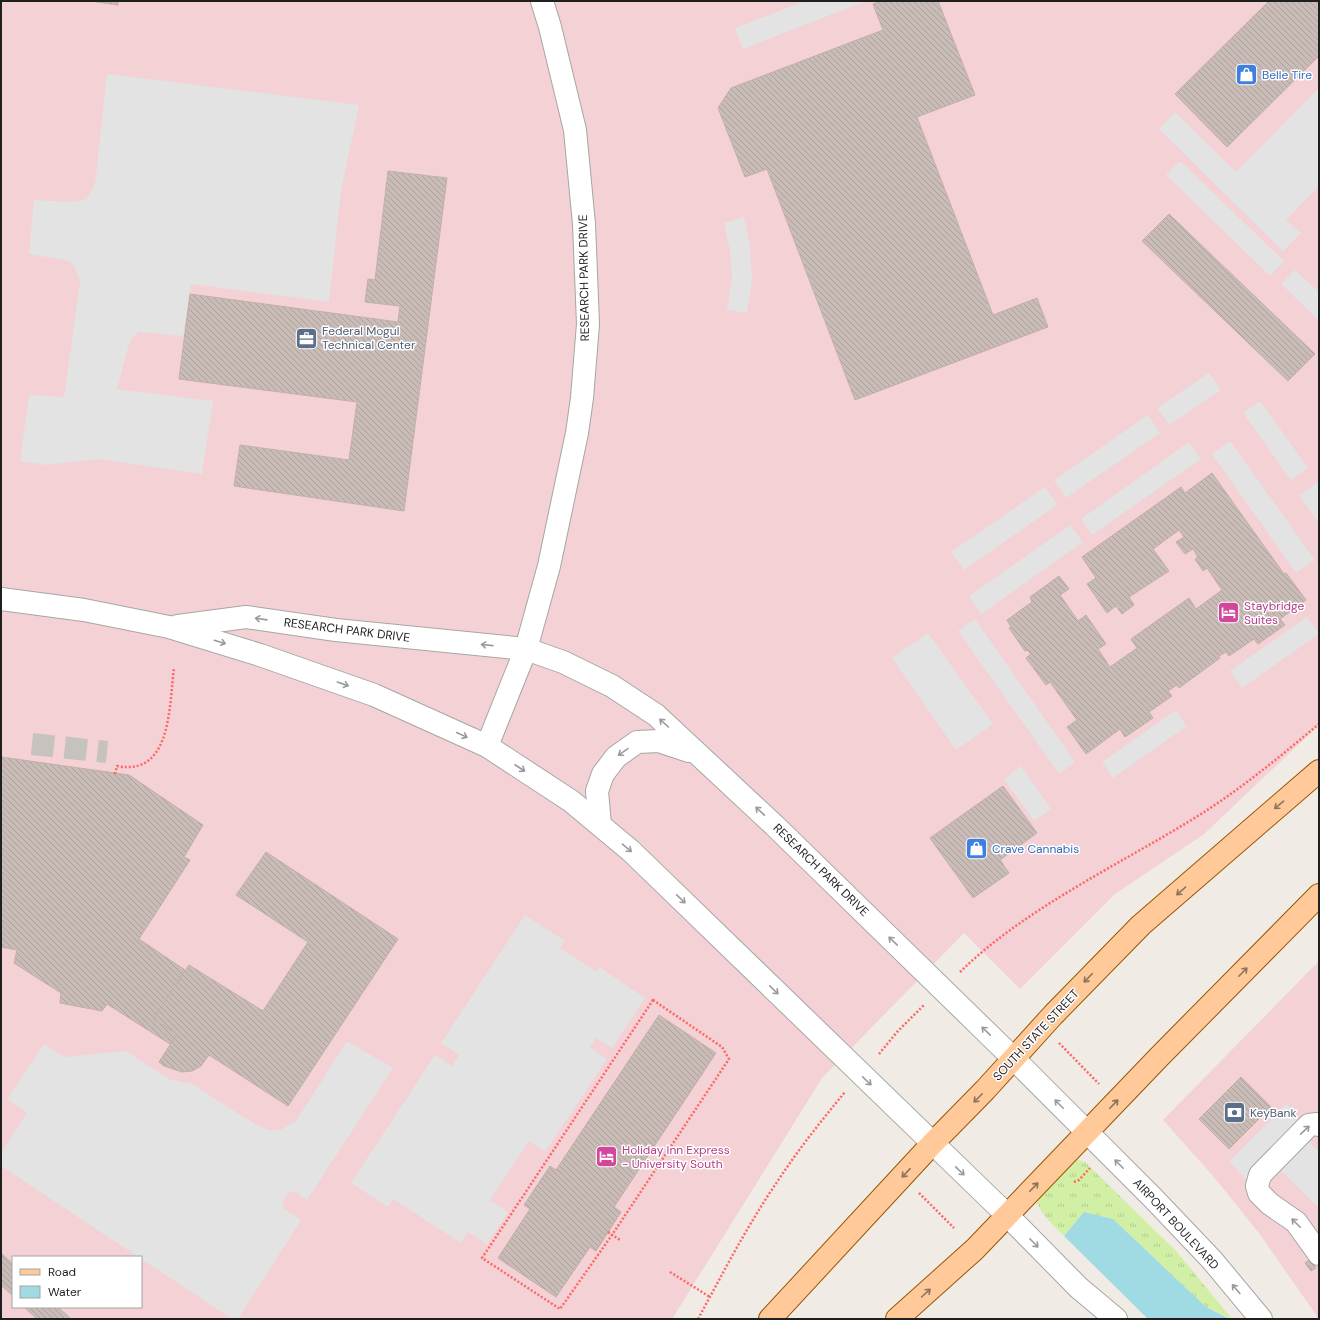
<svg xmlns="http://www.w3.org/2000/svg" width="1320" height="1320" viewBox="0 0 1320 1320" font-family="'DM Sans',sans-serif">
<style>
.commercial{fill:#f3d1d4;fill-rule:evenodd}
.grass{fill:url(#grass-tufts)}
.parking{fill:#e3e3e3}
.water{fill:#a0dae2}
.building{fill:url(#building-back-hatch);stroke:#c3afa5}
.lines{fill:none;stroke-linecap:round;stroke-linejoin:round}
.minor-tunnel{stroke:#c6c2bd;stroke-width:22;stroke-dasharray:22 11;stroke-linecap:butt}
.minor-casing{stroke:#a6a6a6;stroke-width:24}
.major-casing{stroke:#995600;stroke-width:24}
.path{stroke:#ff6667;stroke-width:2.5;stroke-dasharray:2 2;stroke-linecap:butt}
.minor{stroke:#fff;stroke-width:22}
.major{stroke:#ffc99a;stroke-width:22}
.oneway{stroke:#9a9a9a}
.oneway2{stroke:#8f745c}
.labels{text-anchor:middle;dominant-baseline:central;stroke-width:3;stroke-linejoin:round;paint-order:stroke}
.shop-label{font-size:12px;fill:#366cbe;stroke:#fff;text-anchor:start}
.street-label{font-size:12px;fill:#1f1f1f;stroke:#fff}
.service-label{font-size:12px;fill:#4e5e75;stroke:#fff;text-anchor:start}
.hotel-label{font-size:12px;fill:#b23c85;stroke:#fff;text-anchor:start}
</style>
<defs>
<pattern id="grass-tufts" width="24" height="20" patternUnits="userSpaceOnUse"><rect width="24" height="20" fill="#d1efa5"/><path d="M3 7l-1-3M5 7V3M7 7l1-3M15 17l-1-3M17 17v-4M19 17l1-3" fill="none" stroke="#b3cc8e"/></pattern>
<pattern id="building-back-hatch" width="6" height="6" patternUnits="userSpaceOnUse"><rect width="6" height="6" fill="#c9bcb7"/><path d="M-1 5l2 2M0 0l6 6M5-1l2 2" fill="none" stroke="#aca19d"/></pattern>
</defs>
<rect width="100%" height="100%" fill="#f0ebe4"/>
<g class="commercial">
<path d="M1 1H1319V725L1204 834 1115 894 1020 989 964 933 822 1078 672 1319H1ZM13 1257H141V1307H13Z"/>
<path d="M1319 961V1319L1259 1233 1214 1177 1163 1120Z"/>
</g>
<path class="grass" d="M1078 1160 1085 1162 1177 1252 1232 1319 1206 1307 1113 1219 1084 1212 1064 1236C1056 1228 1034 1208 1037 1197L1071 1163Z"/>
<g class="parking">
<path d="M805 1H860L861 3 743 49 735 28Z"/>
<path d="M107 74 359 105 341 191 329 302 191 284 183 336 139 332 133 337 129 344 117 389 213 401 202 474 98 459 47 465 20 461 29 395 64 397 80 282 76 270 70 261 29 254 34 200 71 202 87 199 95 184Z"/>
<path d="M1319 88V186L1286 220 1301 233 1283 251 1159 129 1175 112 1236 172Z"/>
<path d="M1180 161 1284 261 1270 276 1166 175Z"/>
<path d="M744 217 750 246 752 280 747 313 727 310 732 278 730 251 724 223Z"/>
<path d="M1295 270 1319 292V321L1281 284Z"/>
<path d="M1209 373 1221 390 1169 425 1157 408Z"/>
<path d="M1260 401 1308 468 1291 480 1243 413Z"/>
<path d="M1148 415 1160 433 1066 498 1054 480Z"/>
<path d="M1230 441 1315 560 1296 573 1212 454Z"/>
<path d="M1189 442 1201 459 1092 535 1081 519Z"/>
<path d="M1317 483 1319 485V523L1299 495Z"/>
<path d="M1045 487 1057 505 964 570 951 552Z"/>
<path d="M1070 525 1083 542 981 614 969 596Z"/>
<path d="M1307 617 1319 634 1242 688 1230 671Z"/>
<path d="M975 619 1075 762 1059 774 958 631Z"/>
<path d="M928 633 993 724 956 750 892 658Z"/>
<path d="M1176 710 1187 726 1113 778 1102 762Z"/>
<path d="M1021 766 1051 809 1034 821 1004 779Z"/>
<path d="M525 915 565 941 560 948 596 971 599 967 645 998 612 1048 596 1038 590 1047 607 1059 545 1152 529 1141 490 1200 508 1212 487 1244 468 1232 461 1243 393 1199 388 1207 351 1183 435 1055 452 1066 459 1055 441 1043Z"/>
<path d="M347 1041 393 1068 307 1200 294 1191 289 1193 282 1203 284 1209 301 1220 238 1319H232L1 1166V1153L27 1113 7 1099 44 1044 64 1057 126 1051 169 1079 192 1084 256 1125 269 1130H280L296 1121Z"/>
<path d="M1286 1104 1307 1126 1300 1133 1319 1152V1208L1274 1164 1253 1186 1229 1162Z"/>
</g>
<path class="water" d="M1084 1212 1113 1219 1206 1307 1230 1319H1148L1064 1236Z"/>
<g class="building">
<path d="M90 1H118V5Z"/>
<path d="M880 1H938L975 95 917 117 993 315 1037 298 1048 327 855 400 767 169 745 177 718 108 731 88 883 30 873 4Z"/>
<path d="M1269 1H1319V56L1227 147 1175 94Z"/>
<path d="M388 171 447 178 404 511 234 486 240 445 349 460 357 402 179 379 190 294 398 322 400 306 365 302 368 279 375 280Z"/>
<path d="M1169 214 1315 354 1288 381 1142 241Z"/>
<path d="M1212 473 1284 574 1286 573 1306 600 1280 619 1285 625 1258 644 1254 639 1229 656 1226 652 1219 656 1220 658 1179 688 1177 685 1168 691 1172 696 1149 712 1153 718 1125 737 1120 729 1086 754 1067 727 1077 720 1050 682 1046 685 1026 658 1031 654 1027 650 1025 651 1009 628 1011 627 1007 620 1032 602 1030 597 1059 576 1069 589 1060 595 1078 621 1086 615 1106 644 1098 649 1110 667 1137 648 1131 639 1189 598 1196 609 1222 590 1207 568 1203 571 1195 559 1198 557 1193 549 1185 554 1176 542 1184 537 1179 530 1153 549 1169 571 1129 597 1134 605 1122 614 1116 606 1107 613 1087 584 1096 578 1082 557 1181 487 1185 493Z"/>
<path d="M1 757 129 775 203 825 184 857 190 860 139 939 185 970 153 1019 177 1034 170 1044 107 1004 102 1011 60 1003 61 993 14 963 17 950 1 947Z"/>
<path d="M1003 786 1037 833 1000 860 1009 873 973 898 930 838Z"/>
<path d="M266 852 398 939 288 1106 209 1055 201 1066 192 1071 182 1072 164 1066 159 1062 177 1034 153 1019 189 965 263 1011 308 942 236 895Z"/>
<path d="M659 1015 716 1053 614 1207 621 1212 596 1251 590 1247 556 1297 498 1258 530 1209 524 1205 550 1166 556 1170Z"/>
<path d="M1241 1077 1271 1107 1229 1149 1199 1119Z"/>
<path d="M1 1253 13 1264V1296L1 1285Z"/>
<path d="M1310 1259 1316 1268 1311 1271 1305 1263Z"/>
<path d="M24 1307H58L71 1319H37Z"/>
</g>
<g class="lines">
<path class="minor-tunnel" d="M32 744 107 752"/>
<defs>
<g id="minor">
<path d="M1 599 84 610 169 627 260 655 374 695 487 746 571 801 631 851 1007 1215 1079 1288 1116 1319"/>
<path d="M178 626 246 617 336 630 526 649 563 662 612 686 656 715 774 825 1014 1059 1153 1198 1212 1260 1261 1319"/>
<path d="M487 746 526 649 549 566 577 433 582 398 588 324 584 224 575 130 550 27 542 1"/>
<path d="M600 825 597 791 603 774 616 757 637 742 659 741 689 751"/>
<path d="M1319 1125 1317 1124 1309 1125 1260 1175 1257 1186 1259 1193 1270 1204 1296 1222 1319 1254"/>
</g>
<g id="major">
<path d="M770 1319 932 1144 985 1090 1053 1015 1141 925 1319 771"/>
<path d="M897 1319 975 1249 1159 1057 1319 895"/>
</g>
</defs>
<use href="#minor" class="minor-casing"/>
<use href="#major" class="major-casing"/>
<g class="path">
<path d="M115 774 117 766C172 777 169 705 174 668"/>
<path d="M960 972C1022 911 1114 867 1188 822 1235 794 1277 759 1319 724"/>
<path d="M653 1000 722 1047 729 1059 612 1235 560 1309 482 1258Z"/>
<path d="M1059 1043 1099 1084"/>
<path d="M879 1054 897 1032 924 1005"/>
<path d="M1074 1182 1079 1180 1090 1168"/>
<path d="M919 1193 954 1228"/>
<path d="M608 1232 620 1240"/>
<path d="M670 1272 710 1297"/>
<path d="M698 1319C723 1273 747 1226 777 1182 798 1150 821 1121 845 1092"/>
</g>
<use href="#minor" class="minor"/>
<use href="#major" class="major"/>
</g>
<defs><path id="oneway-shaft" d="M-6 0H5M1.5-3L5.5 0L1.5 3" fill="none" stroke-width="1.6" stroke-linecap="round" stroke-linejoin="round"/></defs>
<g class="oneway">
<use href="#oneway-shaft" transform="translate(261 619) rotate(-172)"/>
<use href="#oneway-shaft" transform="translate(220 642) rotate(17)"/>
<use href="#oneway-shaft" transform="translate(487 645) rotate(-174)"/>
<use href="#oneway-shaft" transform="translate(343 684) rotate(19)"/>
<use href="#oneway-shaft" transform="translate(664 723) rotate(-138)"/>
<use href="#oneway-shaft" transform="translate(462 735) rotate(25)"/>
<use href="#oneway-shaft" transform="translate(623 752) rotate(145)"/>
<use href="#oneway-shaft" transform="translate(520 768) rotate(33)"/>
<use href="#oneway-shaft" transform="translate(760 811) rotate(-137)"/>
<use href="#oneway-shaft" transform="translate(627 848) rotate(40)"/>
<use href="#oneway-shaft" transform="translate(681 899) rotate(44)"/>
<use href="#oneway-shaft" transform="translate(893 941) rotate(-136)"/>
<use href="#oneway-shaft" transform="translate(774 990) rotate(44)"/>
<use href="#oneway-shaft" transform="translate(986 1031) rotate(-136)"/>
<use href="#oneway-shaft" transform="translate(867 1081) rotate(44)"/>
<use href="#oneway-shaft" transform="translate(1059 1104) rotate(-135)"/>
<use href="#oneway-shaft" transform="translate(1305 1130) rotate(-43)"/>
<use href="#oneway-shaft" transform="translate(1119 1164) rotate(-135)"/>
<use href="#oneway-shaft" transform="translate(960 1171) rotate(44)"/>
<use href="#oneway-shaft" transform="translate(1296 1223) rotate(-135)"/>
<use href="#oneway-shaft" transform="translate(1034 1243) rotate(45)"/>
<use href="#oneway-shaft" transform="translate(1236 1289) rotate(-130)"/>
</g>
<g class="oneway2">
<use href="#oneway-shaft" transform="translate(1279 805) rotate(140)"/>
<use href="#oneway-shaft" transform="translate(1181 891) rotate(139)"/>
<use href="#oneway-shaft" transform="translate(1243 972) rotate(-45)"/>
<use href="#oneway-shaft" transform="translate(1088 978) rotate(134)"/>
<use href="#oneway-shaft" transform="translate(978 1098) rotate(135)"/>
<use href="#oneway-shaft" transform="translate(1114 1104) rotate(-46)"/>
<use href="#oneway-shaft" transform="translate(906 1173) rotate(133)"/>
<use href="#oneway-shaft" transform="translate(1034 1187) rotate(-46)"/>
<use href="#oneway-shaft" transform="translate(926 1293) rotate(-42)"/>
</g>
<defs>
<symbol id="shop-square" viewBox="-11 -11 22 22"><rect x="-9" y="-9" width="18" height="18" rx="4" fill="#3f7fe0" stroke="#fff"/><path d="M-5-2.5h2.3a2.7 3.5 0 0 1 5.4 0H5L5.5 6h-11ZM-1.5-2.5h3a1.5 2.3 0 0 0-3 0Z" fill="#fff"/></symbol>
<symbol id="office-square" viewBox="-11 -11 22 22"><rect x="-9" y="-9" width="18" height="18" rx="4" fill="#5c6f8a" stroke="#fff"/><path d="M-6-3h4V-5.5h4V-3h4V5H-6ZM-1-4.5V-3h2v-1.5ZM-6 0V1H6V0Z" fill="#fff"/></symbol>
<symbol id="hotel-square" viewBox="-11 -11 22 22"><rect x="-9" y="-9" width="18" height="18" rx="4" fill="#d1479c" stroke="#fff"/><path d="M-6-4.5h1.5V1H6V5H4.5V3h-9V5H-6ZM-4 0a1.8 1.8 0 1 1 3.6 0ZM.5 0V-2.5h3Q6-2.5 6 0Z" fill="#fff"/></symbol>
<symbol id="bank-square" viewBox="-11 -11 22 22"><rect x="-9" y="-9" width="18" height="18" rx="4" fill="#5c6f8a" stroke="#fff"/><path d="M-6-4H6V4H-6ZM0-2.3a2.3 2.3 0 1 0 0 4.6a2.3 2.3 0 1 0 0-4.6Z" fill="#fff"/></symbol>
</defs>
<g fill-rule="evenodd">
<use href="#shop-square" x="1234" y="62" width="25" height="25"/>
<use href="#office-square" x="294" y="326" width="25" height="25"/>
<use href="#hotel-square" x="1216" y="600" width="25" height="25"/>
<use href="#shop-square" x="964" y="836" width="25" height="25"/>
<use href="#bank-square" x="1222" y="1100" width="25" height="25"/>
<use href="#hotel-square" x="594" y="1144" width="25" height="25"/>
</g>
<g class="labels">
<g class="shop-label">
<text x="1262" y="75">Belle Tire</text>
<text x="992" y="849">Crave Cannabis</text>
</g>
<g class="street-label">
<text transform="translate(584 278) rotate(-91)">RESEARCH PARK DRIVE</text>
<text transform="translate(347 630) rotate(7)">RESEARCH PARK DRIVE</text>
<text transform="translate(821 870) rotate(44)">RESEARCH PARK DRIVE</text>
<text transform="translate(1036 1035) rotate(-47)">SOUTH STATE STREET</text>
<text transform="translate(1176 1224) rotate(47)">AIRPORT BOULEVARD</text>
</g>
<g class="service-label">
<text x="322" y="331">Federal Mogul<tspan x="322" dy="14">Technical Center</tspan></text>
<text x="1250" y="1113">KeyBank</text>
</g>
<g class="hotel-label">
<text x="1244" y="606">Staybridge<tspan x="1244" dy="14">Suites</tspan></text>
<text x="622" y="1150">Holiday Inn Express<tspan x="622" dy="14">- University South</tspan></text>
</g>
</g>
<rect width="1320" height="1320" fill="none" stroke="#1f1f1f" stroke-width="4"/>
<rect x="12" y="1256" width="130" height="52" fill="#ffffff" stroke="#a5a5a5"/>
<rect x="20" y="1269" width="20" height="6" fill="#ffc99a" stroke="#a5a5a5"/>
<text x="48" y="1276" font-size="12" fill="#1f1f1f">Road</text>
<rect x="20" y="1286" width="20" height="12" fill="#a0dae2" stroke="#a5a5a5"/>
<text x="48" y="1296" font-size="12" fill="#1f1f1f">Water</text>
</svg>
